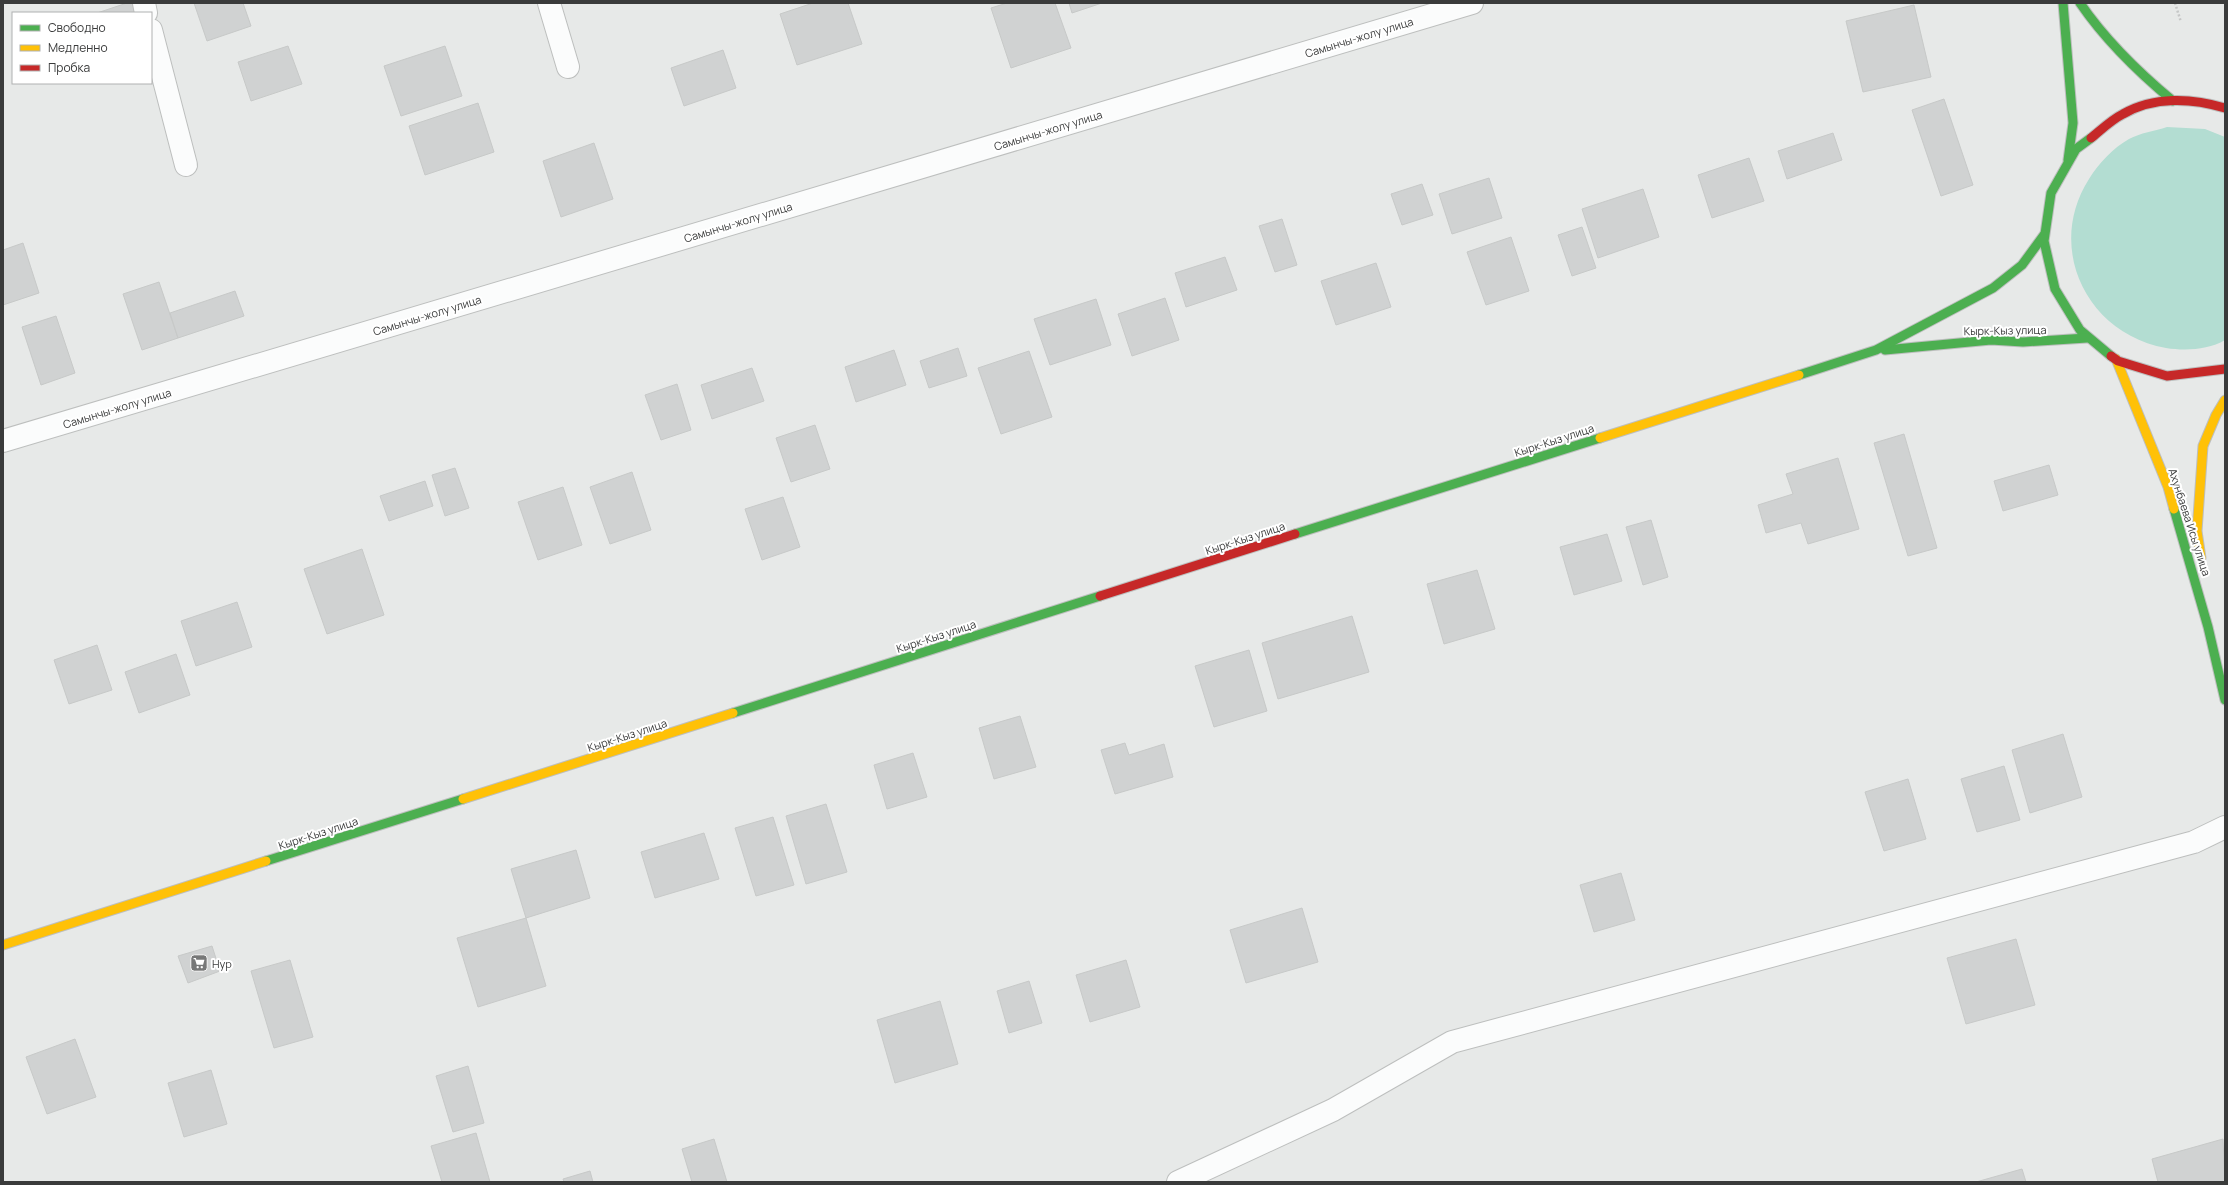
<svg xmlns="http://www.w3.org/2000/svg" width="2228" height="1185" viewBox="0 0 2228 1185" font-family="Manrope,sans-serif">
<style>
.green{fill:#b3ddd2}
.building{fill:#d0d2d2;stroke:#c7c9c8}
.lines{fill:none;stroke-linecap:round;stroke-linejoin:round}
.street-casing{stroke:#bdbfbe;stroke-width:24}
.fast-casing{stroke:#bdbfbe;stroke-width:11}
.slow-casing{stroke:#bdbfbe;stroke-width:11}
.jam-casing{stroke:#bdbfbe;stroke-width:11}
.path{stroke:#c6c7c7;stroke-width:2.5;stroke-dasharray:2 2;stroke-linecap:butt}
.street{stroke:#fbfcfc;stroke-width:22}
.fast{stroke:#4caf50;stroke-width:9}
.slow{stroke:#ffc107;stroke-width:9}
.jam{stroke:#c62828;stroke-width:9}
.labels{text-anchor:middle;dominant-baseline:central;stroke-width:4;stroke-linejoin:round;paint-order:stroke}
.street-label{font-size:11px;fill:#3a3b3b;stroke:#fff}
.poi-label{font-size:11px;fill:#3a3b3b;stroke:#fff;text-anchor:start}
</style>
<rect width="100%" height="100%" fill="#e7e9e8"/>
<path class="green" d="M2167 127 2205 129 2225 137V340C2208 350 2185 351 2166 348 2087 334 2045 248 2089 179 2099 163 2113 148 2129 139 2140 133 2155 131 2167 127Z"/>
<g class="building">
<path d="M127 3H139L142 13H97Z"/>
<path d="M194 3H243L251 26 207 41Z"/>
<path d="M813 3H848L862 44 797 65 780 14Z"/>
<path d="M1007 3H1055L1071 48 1011 68 991 8Z"/>
<path d="M1069 3H1102L1072 13Z"/>
<path d="M1914 5 1931 77 1863 92 1846 21Z"/>
<path d="M288 46 302 84 251 101 238 62Z"/>
<path d="M445 46 462 96 401 116 384 66Z"/>
<path d="M723 50 736 88 684 106 671 68Z"/>
<path d="M1944 99 1973 185 1941 196 1912 110Z"/>
<path d="M478 103 494 152 425 175 409 126Z"/>
<path d="M1833 133 1842 160 1787 179 1778 151Z"/>
<path d="M594 143 613 199 561 217 543 161Z"/>
<path d="M1749 158 1764 201 1712 218 1698 175Z"/>
<path d="M1489 178 1502 218 1452 234 1439 194Z"/>
<path d="M1422 184 1433 215 1402 225 1391 194Z"/>
<path d="M1643 189 1659 237 1598 258 1582 209Z"/>
<path d="M1282 219 1297 265 1275 272 1259 226Z"/>
<path d="M1582 227 1596 268 1572 276 1558 235Z"/>
<path d="M1511 237 1529 291 1486 305 1467 252Z"/>
<path d="M23 243 39 293 3 305V250Z"/>
<path d="M1225 257 1237 290 1186 307 1175 273Z"/>
<path d="M1376 263 1391 307 1336 325 1321 281Z"/>
<path d="M159 282 178 338 142 350 123 294Z"/>
<path d="M235 291 244 316 178 338 170 313Z"/>
<path d="M1165 298 1179 340 1132 356 1118 314Z"/>
<path d="M1096 299 1111 345 1050 365 1034 319Z"/>
<path d="M56 316 75 373 41 385 22 327Z"/>
<path d="M958 348 967 376 929 388 920 361Z"/>
<path d="M894 350 906 385 856 402 845 367Z"/>
<path d="M1029 351 1052 417 1001 434 978 368Z"/>
<path d="M752 368 764 401 712 419 701 385Z"/>
<path d="M677 384 691 430 661 440 645 395Z"/>
<path d="M815 425 830 469 791 482 776 438Z"/>
<path d="M1904 434 1937 548 1908 556 1874 443Z"/>
<path d="M1838 458 1859 529 1808 544 1801 523 1766 533 1758 505 1793 494 1786 474Z"/>
<path d="M2049 465 2058 495 2003 511 1994 481Z"/>
<path d="M455 468 469 508 445 516 432 475Z"/>
<path d="M632 472 651 530 610 544 590 487Z"/>
<path d="M425 481 433 506 389 521 380 496Z"/>
<path d="M563 487 582 545 538 560 518 502Z"/>
<path d="M783 497 800 547 762 560 745 509Z"/>
<path d="M1651 520 1668 577 1643 585 1626 527Z"/>
<path d="M1607 534 1622 581 1574 595 1560 547Z"/>
<path d="M362 549 384 615 327 634 304 569Z"/>
<path d="M1477 570 1495 629 1444 644 1427 584Z"/>
<path d="M237 602 252 647 196 666 181 621Z"/>
<path d="M1352 616 1369 672 1278 699 1262 643Z"/>
<path d="M97 645 112 690 69 704 54 660Z"/>
<path d="M1249 650 1267 711 1214 727 1195 666Z"/>
<path d="M176 654 190 695 139 713 125 672Z"/>
<path d="M1020 716 1036 767 994 779 979 728Z"/>
<path d="M2063 734 2082 797 2030 813 2012 750Z"/>
<path d="M1125 743 1129 755 1164 744 1173 777 1115 794 1101 750Z"/>
<path d="M913 753 927 797 887 809 874 765Z"/>
<path d="M2004 766 2020 820 1977 832 1961 779Z"/>
<path d="M1908 779 1926 839 1884 851 1865 792Z"/>
<path d="M826 804 847 872 806 884 786 816Z"/>
<path d="M773 817 794 885 756 896 735 828Z"/>
<path d="M704 833 719 879 655 898 641 852Z"/>
<path d="M576 850 590 898 526 918 511 869Z"/>
<path d="M1621 873 1635 920 1594 932 1580 885Z"/>
<path d="M1302 908 1318 962 1246 983 1230 930Z"/>
<path d="M526 918 546 986 478 1007 457 938Z"/>
<path d="M2016 939 2035 1005 1966 1024 1947 958Z"/>
<path d="M212 946 220 971 188 983 178 956Z"/>
<path d="M290 960 313 1037 274 1048 251 971Z"/>
<path d="M1126 960 1140 1007 1090 1022 1076 975Z"/>
<path d="M1029 981 1042 1023 1009 1033 997 991Z"/>
<path d="M940 1001 958 1064 895 1083 877 1020Z"/>
<path d="M75 1039 96 1097 47 1114 26 1057Z"/>
<path d="M468 1066 484 1123 453 1132 436 1076Z"/>
<path d="M211 1070 227 1124 184 1137 168 1083Z"/>
<path d="M476 1133 490 1182H442L431 1146Z"/>
<path d="M714 1139 727 1182H692L682 1149Z"/>
<path d="M2223 1139 2225 1182H2158L2152 1159Z"/>
<path d="M2022 1169 2026 1182H1976Z"/>
<path d="M590 1171 593 1182H564L563 1179Z"/>
</g>
<g class="lines">
<defs>
<g id="street">
<path d="M144 3 146 13"/>
<path d="M549 3 568 67"/>
<path d="M151 30 186 165"/>
<path d="M3 441 1472 3"/>
<path d="M1178 1182 1333 1110 1452 1042 2194 842 2225 827"/>
</g>
<g id="fast">
<path d="M2063 3 2073 123 2068 160"/>
<path d="M2080 3C2106 41 2138 72 2173 101"/>
<path d="M2091 138 2076 149 2051 193 2044 241 2055 289 2080 330 2111 356"/>
<path d="M1885 350 1991 340 2023 342 2087 338"/>
<path d="M1799 375 1876 350 1993 288 2022 265 2044 235"/>
<path d="M2174 509 2208 627 2225 700"/>
<path d="M1295 534 1600 438"/>
<path d="M733 713 1100 596"/>
<path d="M266 861 463 799"/>
</g>
<g id="slow">
<path d="M2116 359 2168 487 2174 509"/>
<path d="M1600 438 1799 375"/>
<path d="M2201 558 2197 531 2203 446 2216 415 2225 400"/>
<path d="M463 799 733 713"/>
<path d="M3 945 266 861"/>
</g>
<g id="jam">
<path d="M2091 138C2101 130 2111 120 2123 114 2154 96 2192 98 2225 108"/>
<path d="M2111 356 2118 361 2167 376 2225 369"/>
<path d="M1100 596 1295 534"/>
</g>
</defs>
<use href="#street" class="street-casing"/>
<use href="#fast" class="fast-casing"/>
<use href="#slow" class="slow-casing"/>
<use href="#jam" class="jam-casing"/>
<path class="path" d="M2175 3 2181 22"/>
<use href="#street" class="street"/>
<use href="#fast" class="fast"/>
<use href="#slow" class="slow"/>
<use href="#jam" class="jam"/>
</g>
<defs>
<symbol id="supermarket-square" viewBox="-11 -11 22 22"><rect x="-9" y="-9" width="18" height="18" rx="4" fill="#777878" stroke="#fff"/><path d="M-6-5.5h2.5l.6 2H6L4.5 2H-2.5L-4.4-4H-6ZM-1.5 3.2a1.3 1.3 0 1 0 .1 0ZM3 3.2a1.3 1.3 0 1 0 .1 0Z" fill="#fff"/></symbol>
</defs>
<g fill-rule="evenodd">
<use href="#supermarket-square" x="189" y="953" width="20" height="20"/>
</g>
<g class="labels">
<g class="street-label">
<text transform="translate(1359 37) rotate(-17)">Самынчы-жолу улица</text>
<text transform="translate(1048 130) rotate(-17)">Самынчы-жолу улица</text>
<text transform="translate(738 222) rotate(-17)">Самынчы-жолу улица</text>
<text transform="translate(427 315) rotate(-17)">Самынчы-жолу улица</text>
<text transform="translate(2005 330) rotate(-1)">Кырк-Кыз улица</text>
<text transform="translate(117 408) rotate(-17)">Самынчы-жолу улица</text>
<text transform="translate(1554 440) rotate(-18)">Кырк-Кыз улица</text>
<text transform="translate(2190 522) rotate(72)">Ахунбаева Исы улица</text>
<text transform="translate(1245 538) rotate(-18)">Кырк-Кыз улица</text>
<text transform="translate(936 636) rotate(-18)">Кырк-Кыз улица</text>
<text transform="translate(627 735) rotate(-18)">Кырк-Кыз улица</text>
<text transform="translate(318 833) rotate(-18)">Кырк-Кыз улица</text>
</g>
<g class="poi-label">
<text x="212" y="963">Нур</text>
</g>
</g>
<rect width="2228" height="1185" fill="none" stroke="#3a3b3b" stroke-width="8"/>
<rect x="12" y="12" width="140" height="72" fill="#ffffff" stroke="#b0b1b1"/>
<rect x="20" y="25" width="20" height="6" fill="#4caf50" stroke="#b0b1b1"/>
<text x="48" y="32" font-size="12" fill="#3a3b3b">Свободно</text>
<rect x="20" y="45" width="20" height="6" fill="#ffc107" stroke="#b0b1b1"/>
<text x="48" y="52" font-size="12" fill="#3a3b3b">Медленно</text>
<rect x="20" y="65" width="20" height="6" fill="#c62828" stroke="#b0b1b1"/>
<text x="48" y="72" font-size="12" fill="#3a3b3b">Пробка</text>
</svg>
